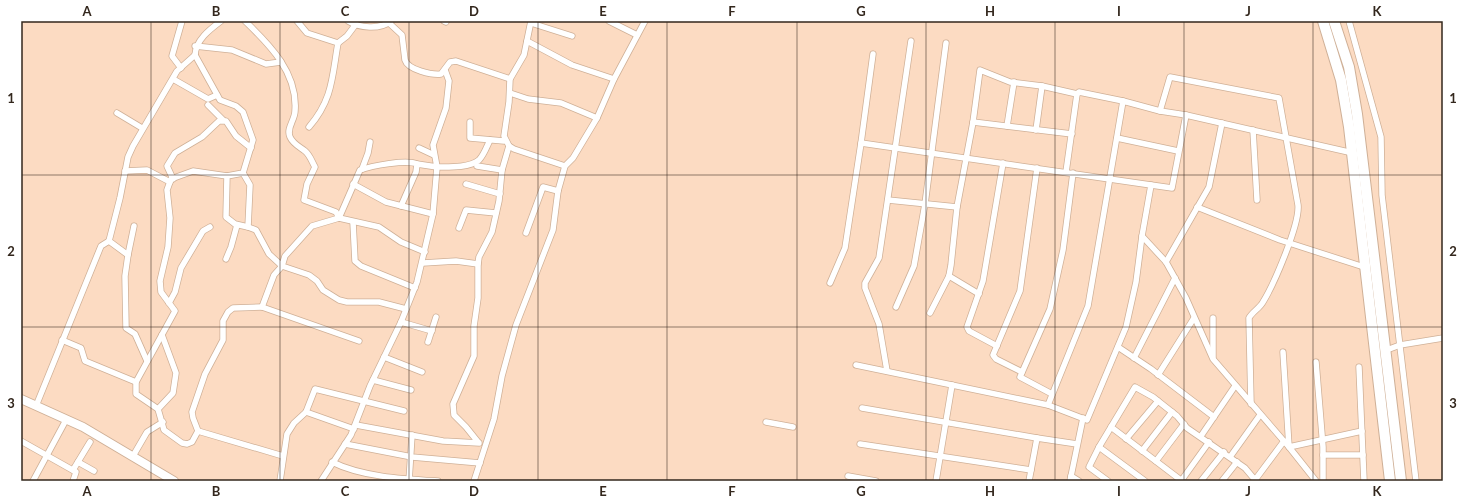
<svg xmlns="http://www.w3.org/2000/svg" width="1464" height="502" viewBox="0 0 1464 502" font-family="Lato,sans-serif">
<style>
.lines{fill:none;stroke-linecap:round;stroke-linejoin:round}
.street-casing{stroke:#cfb097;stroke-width:7}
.secondary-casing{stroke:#cfb097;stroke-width:10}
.highway-casing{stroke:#cfb097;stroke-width:12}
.street{stroke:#fff;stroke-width:5.5}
.secondary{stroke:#fff;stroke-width:8}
.highway{stroke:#fff;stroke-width:10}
.grid{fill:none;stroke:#33271d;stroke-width:1;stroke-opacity:0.55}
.neatline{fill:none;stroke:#33271d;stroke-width:1.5}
.grid-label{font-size:13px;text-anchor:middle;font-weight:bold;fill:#33271d}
</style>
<rect width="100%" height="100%" fill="#fcdbc2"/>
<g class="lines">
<defs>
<g id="street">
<path d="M245 21C270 45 298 73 295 111 295 120 286 128 290 137 293 144 300 147 305 151 310 155 312 162 315 167L307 184 304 200 336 212 339 218"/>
<path d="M297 21 307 33 338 43 347 36 356 24"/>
<path d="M348 21C359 28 380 30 391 21"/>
<path d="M444 21 446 22"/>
<path d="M531 21 524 55 510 79 509 102 504 136 509 146 514 149 565 166"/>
<path d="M609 21 637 35"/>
<path d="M1349 21 1381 137 1382 195 1416 481"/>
<path d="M389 23 402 35 405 60C408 70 432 75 441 74L450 62 456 61 510 79"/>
<path d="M531 23 572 36"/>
<path d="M527 41 572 65 614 79"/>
<path d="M195 46 232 50 266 64 281 62"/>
<path d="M195 55 220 100 236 106 243 112 253 140 243 173 227 176 226 217 235 224 248 227 256 230 269 254 282 266 274 275 262 307 359 341"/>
<path d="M181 68 172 56 182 21"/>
<path d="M173 79 208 99 217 95"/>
<path d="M510 93 528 99 561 103 597 118"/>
<path d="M208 105 223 120"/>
<path d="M117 113 142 128"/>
<path d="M1186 115 1160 111 1170 77 1279 98 1298 205C1300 224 1274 284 1263 302 1260 308 1252 312 1249 318L1251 404"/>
<path d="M470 122V138L504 141"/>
<path d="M973 122 1072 134"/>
<path d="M1007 126 1014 82"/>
<path d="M309 127C333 99 332 77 338 43"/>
<path d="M1036 130 1042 86"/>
<path d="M1253 130 1257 200"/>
<path d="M1117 138 1178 151"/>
<path d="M861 143 873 54"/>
<path d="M419 148 434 155"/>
<path d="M417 164 437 167 433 145 446 108 449 81 445 70"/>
<path d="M477 166 502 170"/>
<path d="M362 169 368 153 370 142"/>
<path d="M125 171 147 170 170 182"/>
<path d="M1066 172 1077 94 1079 92 1123 101"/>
<path d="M243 173 250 185 248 227"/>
<path d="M227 176 193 171 171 179 167 190 170 218 168 247 160 281 161 292 175 311 136 382V394L158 409 164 430 182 443 187 444 192 442 198 431 283 456"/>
<path d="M173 179 167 166 175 153 202 137 219 121H226L236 136 251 148"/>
<path d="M353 184 386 202 433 214"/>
<path d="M466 184 500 194"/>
<path d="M1151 185 1172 188 1186 115 1353 153"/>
<path d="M888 200 957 207"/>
<path d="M1197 207 1280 240 1367 268"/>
<path d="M339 218 360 170C371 166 407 159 417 164L416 172 401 206"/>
<path d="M353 222 355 261 361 266 415 288"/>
<path d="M459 228 466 210 496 213"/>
<path d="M526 233 543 187 558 191"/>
<path d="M1142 236 1136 282 1126 327 1087 420 1048 405 1088 306 1123 101 1160 111"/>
<path d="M109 241 128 255 125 276 126 328 135 334 147 361"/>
<path d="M128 255 134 226"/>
<path d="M226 259 231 247 237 225"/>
<path d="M1166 262 1209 187 1222 123"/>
<path d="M423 263 456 261 478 264"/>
<path d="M949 276 979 294"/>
<path d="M830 283 845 248 861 143 1151 185 1142 236 1166 262 1186 298 1213 359 1289 447 1316 481"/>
<path d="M169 303 175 292 181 268 203 231 210 227"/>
<path d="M896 307 914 266 925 204 946 43"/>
<path d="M406 309 379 302H347L339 300 323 290 317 281 309 275 282 266 285 256 312 226 339 218 379 227 401 242 425 252"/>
<path d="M930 313 949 276 951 265 957 207 973 122 980 70 1010 82 1042 86 1077 94"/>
<path d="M401 322 432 331"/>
<path d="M62 340 81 348 85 361 136 382"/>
<path d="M428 342 436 317"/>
<path d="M997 346 969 331 967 327 983 281 1003 163"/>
<path d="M1118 347 1151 369 1214 417"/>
<path d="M1384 351 1400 345 1443 338"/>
<path d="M1283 352 1289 447 1362 431"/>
<path d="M384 357 422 372"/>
<path d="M1213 357V318"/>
<path d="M1134 358 1175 278"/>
<path d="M1316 362 1323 447V481"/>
<path d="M856 365 1048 405"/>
<path d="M1359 367 1364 481"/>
<path d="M887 371 879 324 865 288V283L879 258 911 41"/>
<path d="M1022 372 996 359 993 355 1020 291 1037 168"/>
<path d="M1158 375 1194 318"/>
<path d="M373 380 411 390"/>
<path d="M1052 394 1020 377 1050 309 1063 250 1073 173"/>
<path d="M36 406 101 246 109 241 120 198 128 157 133 146 177 71 195 55C196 40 209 30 221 21"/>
<path d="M862 408 1037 438"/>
<path d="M158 409 173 393 176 373 162 335"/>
<path d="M306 412 354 429"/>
<path d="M766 422 793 427"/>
<path d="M356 425 443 441 479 443"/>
<path d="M198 431 193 418 192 412 205 374 223 340V321L228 312 233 308 262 307"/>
<path d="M1201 436 1235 386"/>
<path d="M1126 439 1158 401"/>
<path d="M21 441 76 472 73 481"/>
<path d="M478 442 466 427 454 415 453 404 474 356V326L478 298V264L479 257 492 232 499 201 502 170 509 146"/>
<path d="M345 444 412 457 480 463"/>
<path d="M860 444 1031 470"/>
<path d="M1099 447 1111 427"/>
<path d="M1142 451 1172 412"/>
<path d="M1323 455H1363"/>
<path d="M133 456 147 432 163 422"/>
<path d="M1230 457 1260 415"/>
<path d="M1156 461 1184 424"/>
<path d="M78 462 94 471"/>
<path d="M332 462C362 477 404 479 438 481"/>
<path d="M73 470 90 442"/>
<path d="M848 476 876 481"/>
<path d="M1071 476 1079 481"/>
<path d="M1255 480 1284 441"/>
<path d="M33 481 66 420"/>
<path d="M280 481 287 434 294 423 306 412 315 389 404 411"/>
<path d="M321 481 351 435 370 386 401 322 417 282 433 214 437 167C449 167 469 168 479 160 484 155 487 146 490 140"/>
<path d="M409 481 412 435"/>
<path d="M474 481 494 419 502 376 516 325 553 230 558 191 565 166 573 158 597 118 614 79 645 21"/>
<path d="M936 481 952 385"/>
<path d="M1029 481 1037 438 1077 444"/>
<path d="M1070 481 1083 418"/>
<path d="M1108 481 1089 467 1099 447 1145 481"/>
<path d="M1181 481 1209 442"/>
<path d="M1182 481 1111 427 1135 387 1153 397 1177 416 1187 428 1245 468 1256 481"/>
<path d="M1201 481 1224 452"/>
<path d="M1222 481 1237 462"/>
</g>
<path id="secondary" d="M21 399 83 427 174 481"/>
<g id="highway">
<path d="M1323 21 1341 80 1349 127 1390 481"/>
<path d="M1334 21 1349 67 1357 114 1401 481"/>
</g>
</defs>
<use href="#street" class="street-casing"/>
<use href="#secondary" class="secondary-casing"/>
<use href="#highway" class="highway-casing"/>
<use href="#street" class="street"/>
<use href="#secondary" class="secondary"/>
<use href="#highway" class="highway"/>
</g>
<path class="grid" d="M151 21V481M280 21V481M409 21V481M538 21V481M667 21V481M797 21V481M926 21V481M1055 21V481M1184 21V481M1313 21V481M21 175H1443M21 327H1443"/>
<rect width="1464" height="502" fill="none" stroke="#ffffff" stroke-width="44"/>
<rect x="22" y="22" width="1420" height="458" class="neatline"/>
<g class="grid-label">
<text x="87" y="16">A</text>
<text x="216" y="16">B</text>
<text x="345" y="16">C</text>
<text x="474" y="16">D</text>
<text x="603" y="16">E</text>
<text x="732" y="16">F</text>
<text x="861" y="16">G</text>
<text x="990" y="16">H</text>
<text x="1119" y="16">I</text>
<text x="1248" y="16">J</text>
<text x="1377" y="16">K</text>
<text x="11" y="103">1</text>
<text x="1453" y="103">1</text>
<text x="11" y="256">2</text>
<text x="1453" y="256">2</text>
<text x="11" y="408">3</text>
<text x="1453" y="408">3</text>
<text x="87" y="496">A</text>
<text x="216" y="496">B</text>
<text x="345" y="496">C</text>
<text x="474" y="496">D</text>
<text x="603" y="496">E</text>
<text x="732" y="496">F</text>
<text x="861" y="496">G</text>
<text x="990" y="496">H</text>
<text x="1119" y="496">I</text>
<text x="1248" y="496">J</text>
<text x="1377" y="496">K</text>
</g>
</svg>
